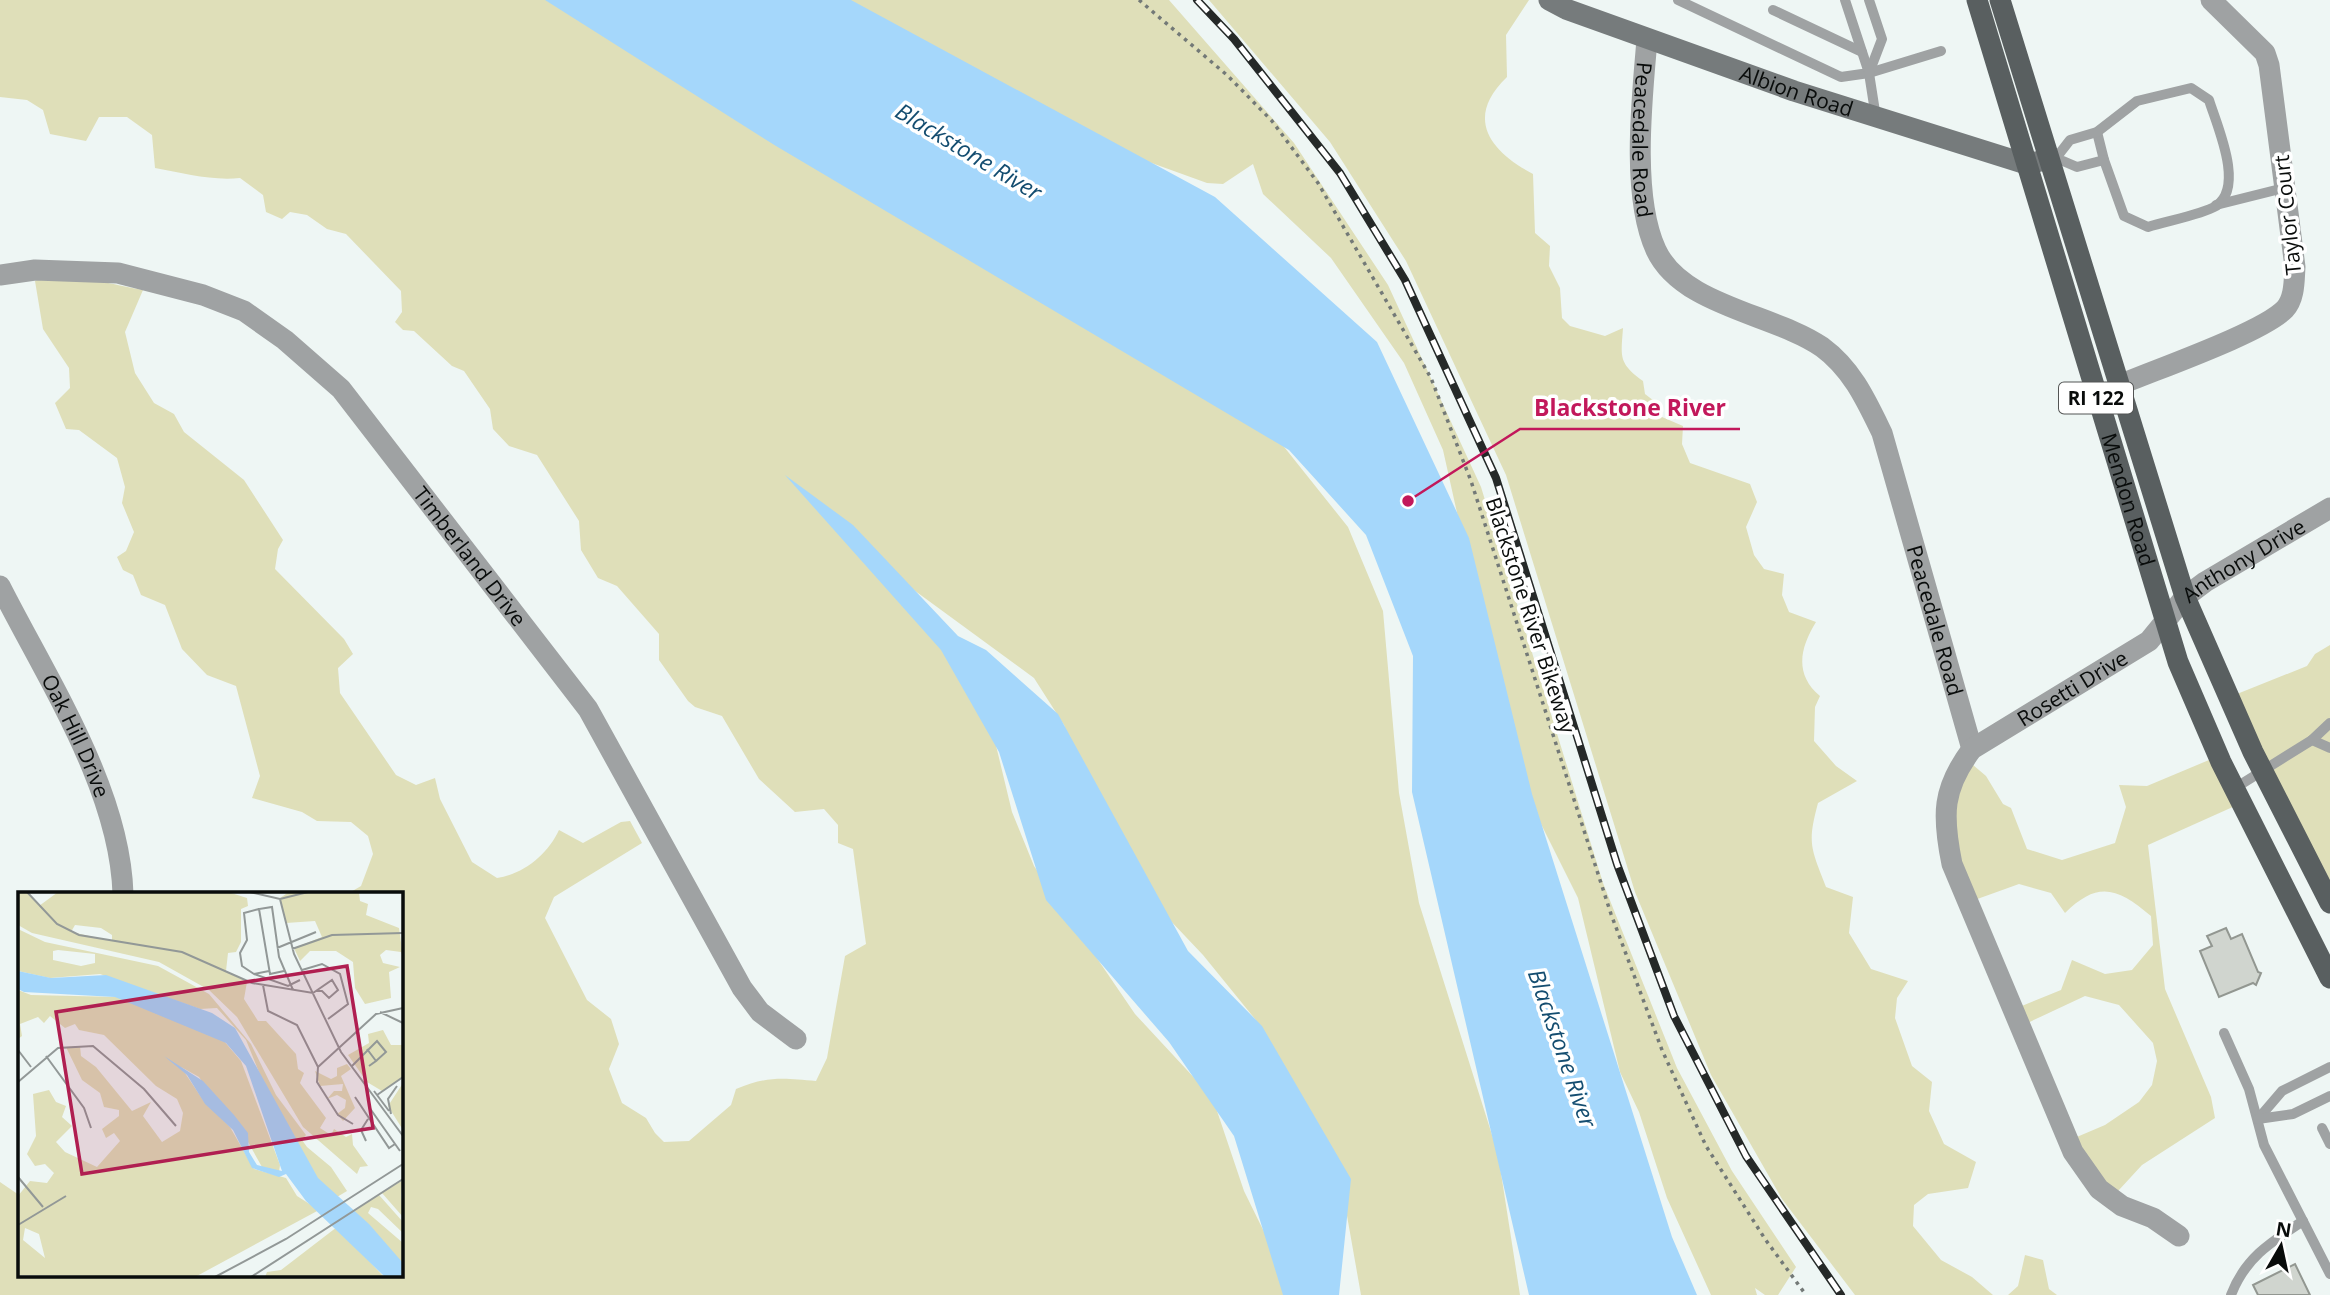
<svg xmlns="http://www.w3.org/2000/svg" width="2330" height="1295" viewBox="0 0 2330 1295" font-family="'Open Sans',sans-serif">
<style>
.green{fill:#dfdfb9}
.water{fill:#a5d7fb}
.building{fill:#d0d5cf;stroke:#929791;stroke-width:2}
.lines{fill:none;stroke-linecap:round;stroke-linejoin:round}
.path{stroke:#737977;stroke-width:3.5;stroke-dasharray:3.5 5;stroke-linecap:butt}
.lane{stroke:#9fa2a3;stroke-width:10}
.street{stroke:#9fa2a3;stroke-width:21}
.secondary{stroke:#767b7c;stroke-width:21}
.primary{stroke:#595f60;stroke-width:21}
.rail-casing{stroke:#252928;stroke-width:8}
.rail{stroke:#fff;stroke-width:5;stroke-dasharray:16;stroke-linecap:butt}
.labels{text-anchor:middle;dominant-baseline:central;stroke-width:7;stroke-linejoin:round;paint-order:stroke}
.shield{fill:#fff;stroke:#535554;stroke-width:2}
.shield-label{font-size:19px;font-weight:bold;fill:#090c0b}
.street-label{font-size:21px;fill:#090c0b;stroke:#fff}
.water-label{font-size:23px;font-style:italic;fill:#144d70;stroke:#fff}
.inset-road{fill:none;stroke:#929897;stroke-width:2}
.view{fill:#b01f51;fill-opacity:0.15;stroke:#b01f51;stroke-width:3.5}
.inset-edge{fill:none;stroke:#090c0b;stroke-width:3.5}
.leader{fill:none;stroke:#c2185b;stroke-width:2.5}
.callout-dot{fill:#c2185b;stroke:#fff;stroke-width:2.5}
.callout-label{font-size:23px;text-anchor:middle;font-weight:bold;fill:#c2185b;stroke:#fff;stroke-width:7;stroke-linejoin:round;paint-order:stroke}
</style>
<rect width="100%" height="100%" fill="#eef6f4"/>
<g class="green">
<path d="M0 0H569L1273 433 1348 527 1383 611 1399 793 1419 903 1498 1154 1520 1295H1361L1340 1176 1255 1019 1203 955 1132 880 1104 830 1064 725 1034 678 907 585 976 696 993 733 1012 812 1034 866 1135 1014 1199 1083 1216 1108 1244 1191 1275 1254 1285 1295H0V1182L19 1195V1276H401V894H323L349 893 361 886 373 854 368 836 351 822 317 821 302 812 252 798 260 776 236 686 207 675 182 649 165 605 141 595 133 575 123 570 117 557 126 551 134 532 122 503 125 487 117 458 79 430 66 429 55 403 70 388 69 368 43 329 35 281C60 269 115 285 143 290L125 332 135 373 154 403 174 414 184 432 244 480 283 540 278 549 275 569 344 639 353 654 338 668 340 693 396 775 416 785 435 778 440 799 472 862 497 878C524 874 548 854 559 830L583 843 621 822 630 821 642 843 554 897 545 918 587 1000 611 1019 619 1044 609 1069 622 1103 646 1118 655 1133 664 1142 689 1141 731 1105 736 1089C767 1076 783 1078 816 1081L827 1058 845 956 866 944 853 849 838 843V825L824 809 795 812 759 779 722 716 695 707 688 701 659 660V634L617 586 598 578 581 550 579 521 537 455 509 446 493 429 490 409 464 371 452 366 414 331 403 330 395 322 402 312 401 291 346 234 327 229 307 215 290 212 282 219 266 212 263 195 240 178C211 181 184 173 155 168L152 135 127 117H99L86 141 50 134 43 110 27 100 0 97Z"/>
<path d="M827 0H1169L1294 143 1388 285 1481 487 1603 883 1677 1068 1732 1171 1796 1267 1778 1295H1765L1755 1288 1757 1295H1711L1667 1198 1639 1112 1620 1072 1578 898 1527 796 1477 602 1443 450 1404 363 1331 258 1263 194 1253 164 1223 184 1207 183 1124 153Z"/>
<path d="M1209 0H1529L1506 35 1507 77C1464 118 1490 151 1533 174L1535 233 1550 246 1549 266 1560 288 1562 318 1570 326 1605 336 1623 328C1621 357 1618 363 1643 381L1645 394 1658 404 1662 417 1683 426 1682 444 1690 463 1750 484 1757 502 1746 527 1754 555 1764 569 1784 574 1782 595 1789 612 1816 622C1800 648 1794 674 1820 696L1815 707 1814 741 1836 766 1857 781 1818 803C1807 844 1811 848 1826 887L1853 897 1849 933 1871 969 1908 981 1897 998 1895 1018 1912 1066 1932 1082 1929 1111 1944 1144 1976 1162 1968 1188 1928 1194 1914 1205 1913 1226 1941 1260 1972 1277 1993 1295H1855L1782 1199 1711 1075 1635 892 1506 475 1406 261 1330 142Z"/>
<path d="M2330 645V910L2227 698 2307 666 2315 654Z"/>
<path d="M1966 759 1986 776 2003 804 2011 808 2027 849 2062 860 2115 843 2126 807 2119 785 2147 786 2209 760 2235 806 2148 845 2165 989 2211 1097 2215 1118 2142 1165 2107 1203 2065 1142 2105 1125 2139 1102 2152 1085 2157 1061 2153 1043 2119 1005 2085 996 2021 1026 2007 1012 2061 990 2072 960 2105 974 2132 970 2153 945 2151 916C2118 888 2098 880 2065 913L2051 893 2019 884 1969 902 1942 818Z"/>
<path d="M2025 1255 2043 1260 2049 1289 2057 1295H2008L2018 1286Z"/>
</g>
<g class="water">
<path d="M545 0H851L1215 197 1377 342 1469 538 1532 794 1672 1237 1697 1295H1529L1412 792 1413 656 1366 535 1289 450 776 146Z"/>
<path d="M785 475 853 525 958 636 986 650 1058 714 1188 951 1262 1026 1351 1179 1339 1295H1283L1234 1136 1169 1042 1046 900 999 752 941 650Z"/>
</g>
<g class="building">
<path d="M2226 928 2231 939 2242 934 2258 972 2261 973 2256 985 2253 983 2219 997 2200 951 2212 946 2207 936Z"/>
<path d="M2295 1264 2310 1295H2258L2253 1285Z"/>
</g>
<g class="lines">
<path class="path" d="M1139 0 1228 76 1272 121 1318 183 1431 378 1471 481 1611 914 1662 1050 1706 1146 1765 1239 1806 1295"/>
<g class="lane">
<path d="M1678 0 1841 77 1869 73 1941 51"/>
<path d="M1845 0 1869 73 1876 118"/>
<path d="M1773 10 1862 52"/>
<path d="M1869 73 1882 39 1869 0"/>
<path d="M2097 132 2104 160"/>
<path d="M2048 160 2056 158 2077 167 2104 160 2124 216 2148 227C2166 221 2201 215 2216 206 2245 187 2217 126 2209 100L2191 88 2137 101 2097 132 2070 140 2056 158"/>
<path d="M2216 205 2284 188"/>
<path d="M2312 740 2330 748"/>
<path d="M2235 788 2312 740 2330 723"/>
<path d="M2224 1033 2249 1089 2264 1145 2330 1274"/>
<path d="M2258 1119 2282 1091 2330 1067"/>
<path d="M2258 1119 2293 1114 2330 1096"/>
<path d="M2322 1128 2330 1144"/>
<path d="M2231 1295C2245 1258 2271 1242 2303 1221"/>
</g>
<g class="street">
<path id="s1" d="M1647 40C1642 98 1631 196 1656 250 1682 306 1774 314 1822 347 1852 369 1866 400 1882 433L1972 749"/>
<path id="s2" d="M0 275 35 270 118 273 203 295 244 311 285 340 341 389 588 709 742 988 760 1012 796 1039"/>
<path d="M2117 386C2154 370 2262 333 2285 309 2295 298 2294 280 2295 267L2269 65 2265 53 2211 0"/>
<path id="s3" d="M0 586C47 679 120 789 123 894"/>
<path id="s4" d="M2179 1236 2153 1218 2122 1206 2099 1189 2073 1152 1952 864C1942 815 1942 789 1972 749L2149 641 2185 597 2205 582 2330 508"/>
</g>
<path class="secondary" id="s5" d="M1549 0 1566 9 1794 91 2026 164 2041 161"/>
<g class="primary">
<path id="s6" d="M1977 0 2178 662 2221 762 2330 978"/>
<path d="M2000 0 2185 597 2253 752 2330 903"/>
</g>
<defs>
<path id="rail" d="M1197 0 1234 39 1340 173 1405 280 1496 478 1617 864 1674 1016 1746 1156 1841 1295"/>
</defs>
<use href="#rail" class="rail-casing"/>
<use href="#rail" class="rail"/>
</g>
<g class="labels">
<rect class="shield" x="2059" y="382.5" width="74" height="31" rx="5"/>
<g class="shield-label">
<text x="2096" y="398">RI 122</text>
</g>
<g class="street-label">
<text stroke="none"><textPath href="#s5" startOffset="264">Albion Road</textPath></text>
<text stroke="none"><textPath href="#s1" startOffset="100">Peacedale Road</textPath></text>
<text transform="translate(2287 215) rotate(-96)">Taylor Court</text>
<text stroke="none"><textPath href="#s6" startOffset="522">Mendon Road</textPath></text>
<text stroke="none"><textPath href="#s2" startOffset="586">Timberland Drive</textPath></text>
<text stroke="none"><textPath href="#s4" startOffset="906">Anthony Drive</textPath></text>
<text transform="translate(1531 615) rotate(72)">Blackstone River Bikeway</text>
<text stroke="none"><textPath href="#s1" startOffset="709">Peacedale Road</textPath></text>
<text stroke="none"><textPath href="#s4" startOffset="690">Rosetti Drive</textPath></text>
<text stroke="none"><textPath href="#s3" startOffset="168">Oak Hill Drive</textPath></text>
</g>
<g class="water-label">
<text transform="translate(969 151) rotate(31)">Blackstone River</text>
<text transform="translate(1563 1048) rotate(71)">Blackstone River</text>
</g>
</g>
<g transform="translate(18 892)">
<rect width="385" height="385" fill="#eef6f4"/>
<path d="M0 0H9L21 14 40 0H210L229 6 230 14 223 17V50L218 60 210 61 208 79 229 90 226 107 240 129H248L278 162 280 177 286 181 282 191 308 226 302 236 313 243 316 237 328 245 334 242 335 253 350 274 342 275 339 282 285 235 219 125 191 98 141 70 14 41 0 33ZM57 33 83 36 94 43V49L53 40ZM271 0 341 1 342 9 350 12 348 23 381 36 385 65 383 60 368 58 362 63 365 71 382 75 371 80 373 106 347 112 337 96 335 70 318 59H292L282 69 276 56 304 45 297 29 268 31 262 6ZM0 37 27 50 140 74 191 102 233 152 258 203 288 243 284 248 289 255 313 275 329 299 319 305 299 286 245 190 228 148 199 116 182 117 82 82 32 86 0 79ZM40 58 77 62V71L63 74 35 68V59ZM0 98 13 103 100 105 206 149 223 169 262 273 261 280 244 275 215 223 197 208 181 185 163 175 185 208 212 235 236 277 268 286 279 304 301 318 177 385 0 383V304L12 289 29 291 36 281 27 272 17 274 9 262 18 244 15 202 31 198 38 210 48 214 44 225 54 234 38 250 47 260 79 275 102 249 96 241 88 246 84 237 101 224V218L86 215 82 201 64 188 48 155 62 154 63 164 78 175 114 219 133 210 125 224 144 250 162 239 165 221 159 207 138 194 86 143 61 138 57 132 47 136 32 124 26 131 20 125 2 132 4 144 0 147ZM7 336 21 342 27 366 5 348ZM365 138 373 153H385V186L364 199 349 190 330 163 351 151 350 142ZM329 172 333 177 323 184 337 216 325 229 319 222 327 216 328 208 319 203 309 207 316 199H324L325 192 302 194 297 179 313 187 319 184V176ZM385 191V238L370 214ZM385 288 383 303 385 325 364 301ZM361 303 385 330V341L360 317 353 315 350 321 385 351V373L335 320ZM319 335 366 385H247L249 380 263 378Z" fill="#dfdfb9" fill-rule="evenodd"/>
<path d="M0 79 33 86 88 83 194 121 217 136 300 286 351 332 385 371V385H367L288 309 268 282 261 285 234 276 215 238 187 212 169 183 146 164 185 189 216 223 230 241 231 260 239 273 264 279 228 174 208 151 97 105 6 100 0 97Z" fill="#a5d7fb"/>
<path class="inset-road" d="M9 0 39 32 61 43 164 60 234 91 295 101 314 88 320 98 311 106 304 99H298M232 0 262 7 290 0M262 7 276 62 323 160 385 244M241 17 226 21 229 48 222 61 224 74 236 82 251 79M259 56 298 40M274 57 314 43 385 41M284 78 304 72 322 82 330 112 310 127M266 79 252 82 241 17 254 15 261 65 275 98M236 82 270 94 282 88M245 93 250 119 279 133 300 175 299 190 320 223 335 232M362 120 385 131M349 157 358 169 351 174M0 158 13 175M28 164 66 216 73 236M300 175 358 122 385 116M333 175 359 149 368 160 358 169M0 190 40 156 75 154 126 197 158 234M356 199 371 219M359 203 385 185M337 205 371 256 377 252M351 215 382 259M373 222 370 207 379 194M348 249 343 238 350 227M0 285 25 315M0 333 48 304M197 385 268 347 385 272M233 385 385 287"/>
<path class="view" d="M329 74 355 236 64 282 38 120Z"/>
<rect width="385" height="385" class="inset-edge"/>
</g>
<path class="leader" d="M1408 501L1520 429H1740"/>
<circle class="callout-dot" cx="1408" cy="501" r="7"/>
<g class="callout-label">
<text x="1630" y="416">Blackstone River</text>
</g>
<g transform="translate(2281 1246) rotate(9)" stroke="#ffffff" stroke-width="5" paint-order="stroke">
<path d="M0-5L12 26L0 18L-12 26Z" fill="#090c0b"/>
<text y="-10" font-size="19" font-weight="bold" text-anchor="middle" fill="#090c0b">N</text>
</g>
</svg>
